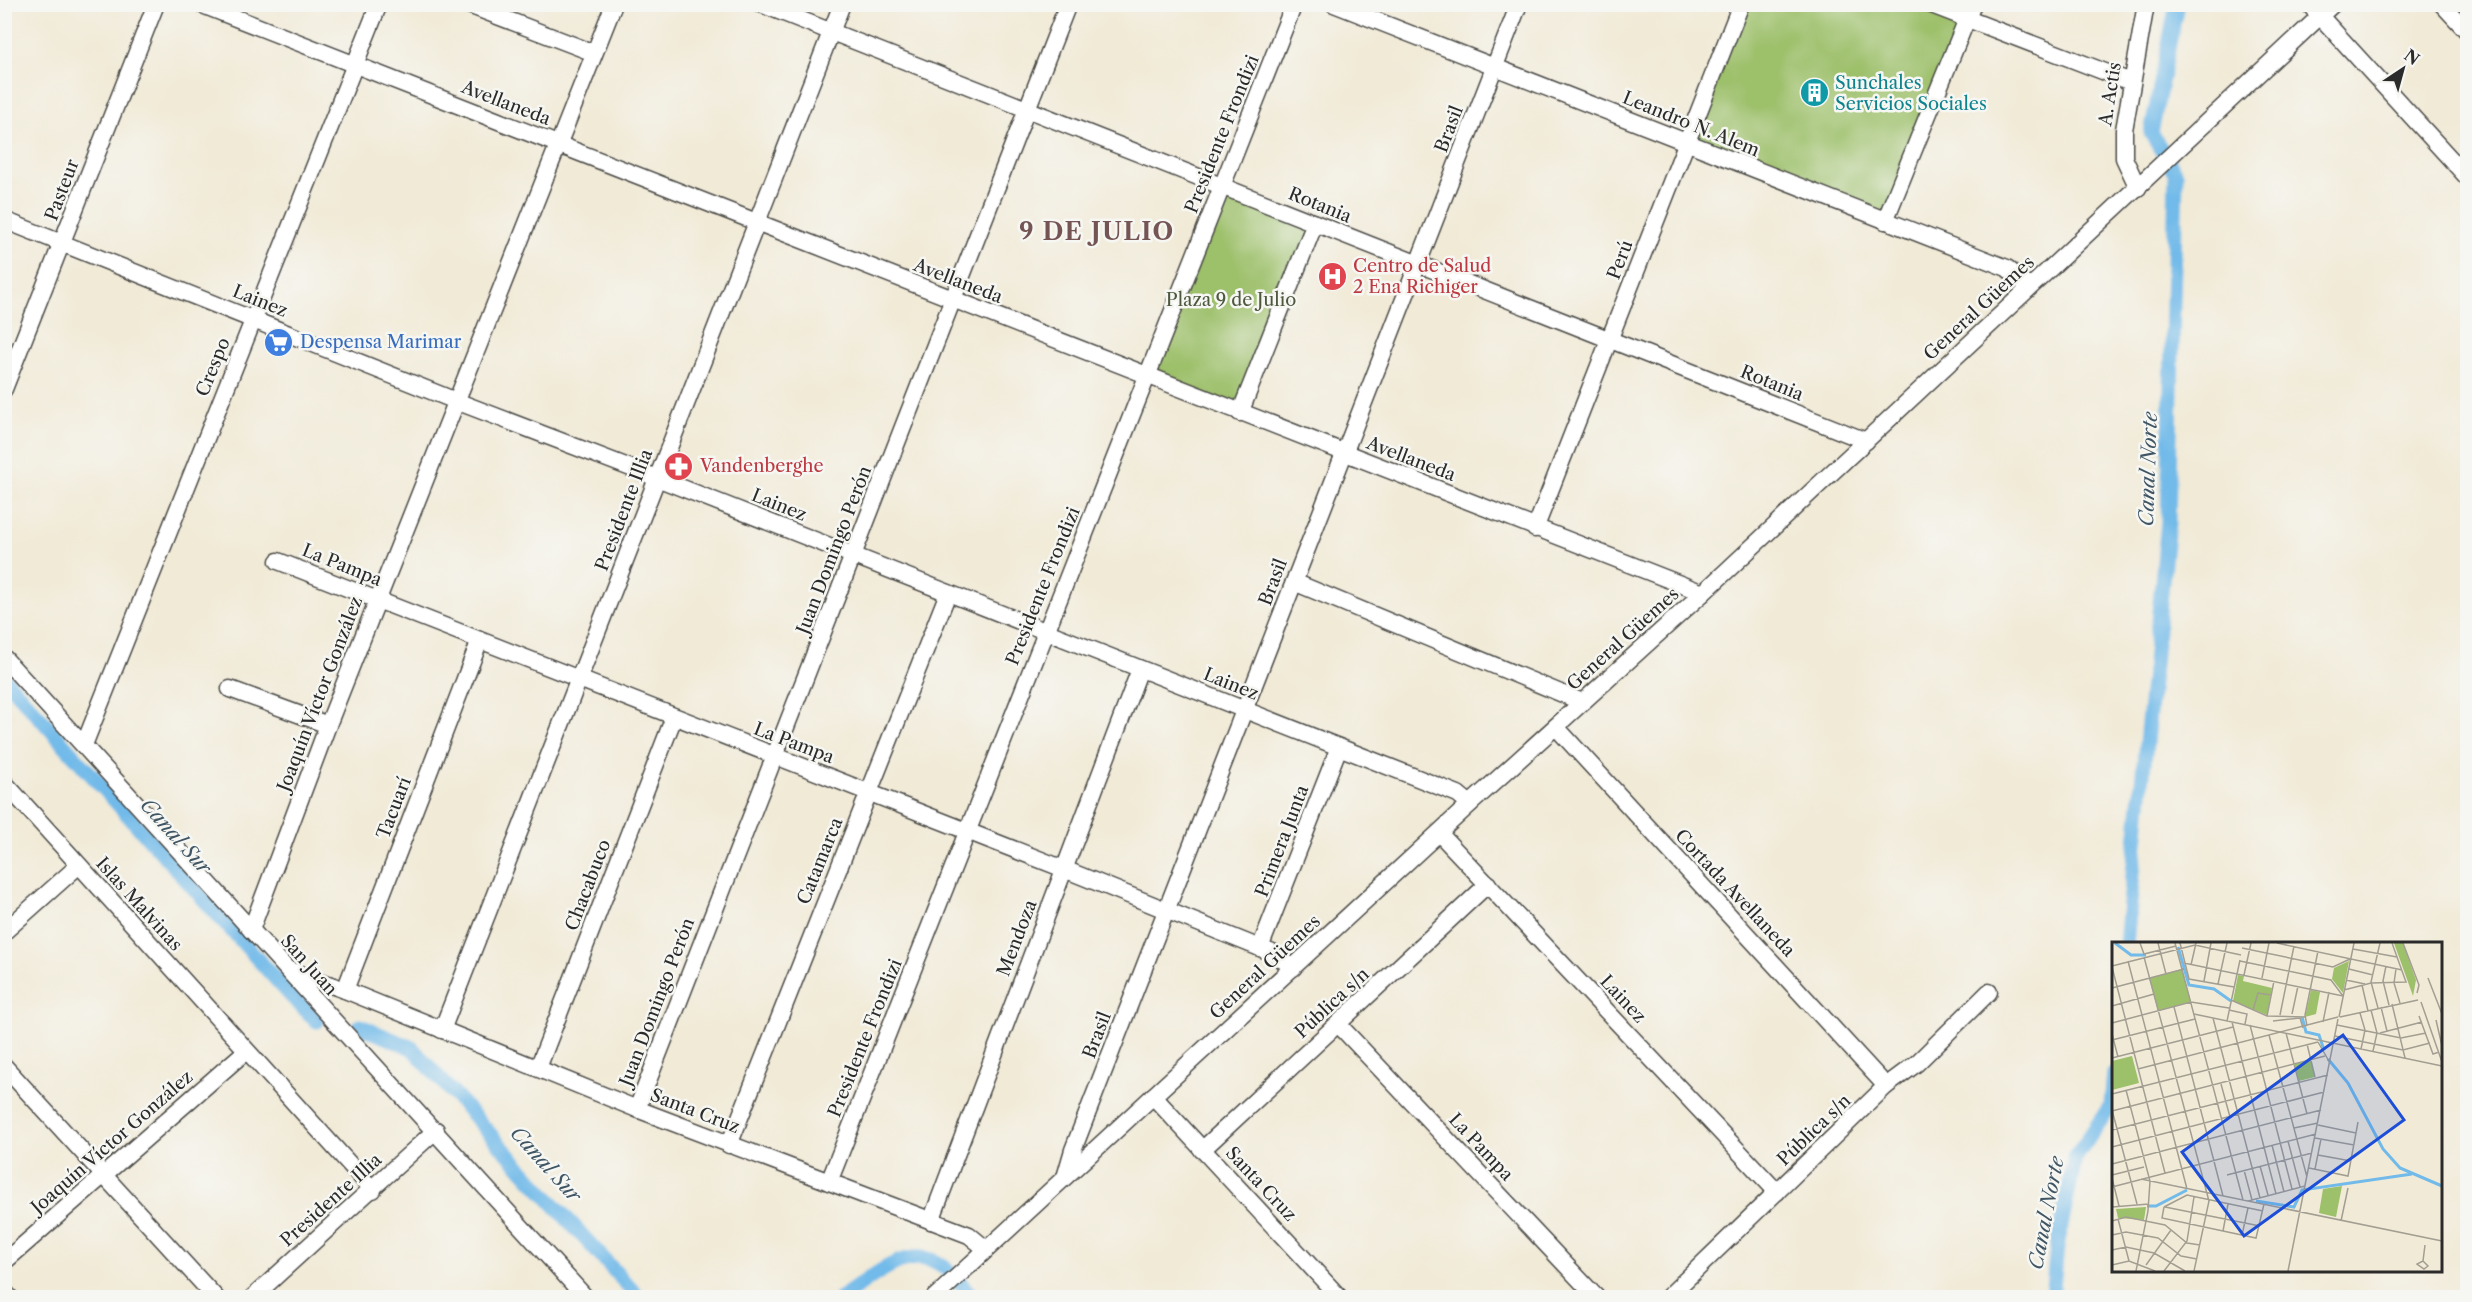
<svg xmlns="http://www.w3.org/2000/svg" width="2472" height="1302" viewBox="0 0 2472 1302" font-family="'Libre Caslon Text',serif">
<style>
.green{fill:#9dc06a;stroke:#64764a;stroke-width:1.5}
.lines{fill:none;stroke-linecap:round;stroke-linejoin:round}
.canal{stroke:#71bae9;stroke-width:15}
.minor-casing{stroke:#494845;stroke-width:19}
.minor{stroke:#fff;stroke-width:16}
.labels{text-anchor:middle;dominant-baseline:central;stroke-width:5;stroke-linejoin:round;paint-order:stroke}
.culture-label{font-size:18px;fill:#0d838f;stroke:#f6f6f2;text-anchor:start}
.street-label{font-size:18px;fill:#2b2b2b;stroke:#f6f6f2}
.health-label{font-size:18px;fill:#be3a42;stroke:#f6f6f2;text-anchor:start}
.park-label{font-size:18px;fill:#4d583e;stroke:#f6f6f2}
.shop-label{font-size:18px;fill:#366cbe;stroke:#f6f6f2;text-anchor:start}
.water-label{font-size:20px;font-style:italic;fill:#405664;stroke:#f6f6f2}
.district-label{font-size:24px;font-weight:bold;letter-spacing:1.5px;fill:#745553;stroke:#f6f6f2}
.inset-river{fill:none;stroke:#71bae9;stroke-width:3}
.inset-road{fill:none;stroke:#a29e92;stroke-width:1.5}
.view{fill:#1d4ed8;fill-opacity:0.15;stroke:#1d4ed8;stroke-width:3}
.inset-edge{fill:none;stroke:#2b2b2b;stroke-width:3}
</style>
<rect width="100%" height="100%" fill="#f6f6f2"/>
<filter id="ink" filterUnits="userSpaceOnUse"><feTurbulence type="fractalNoise" baseFrequency=".0167" numOctaves="2"/><feDisplacementMap in="SourceGraphic" scale="12" xChannelSelector="R" yChannelSelector="G"/><feConvolveMatrix kernelMatrix="1 2 1 2 8 2 1 2 1" color-interpolation-filters="sRGB"/></filter>
<filter id="wash" filterUnits="userSpaceOnUse"><feTurbulence type="fractalNoise" baseFrequency=".008" numOctaves="4" result="noise"/><feDisplacementMap in="SourceGraphic" scale="24" xChannelSelector="R" yChannelSelector="G"/><feGaussianBlur stdDeviation="1.35" result="paint"/><feColorMatrix in="noise" values="0 0 0 0 0 0 0 0 0 0 0 0 0 0 0 0 0 1.4 0 .05"/><feComposite in="paint" operator="in"/></filter>
<g filter="url(#wash)">
<rect width="100%" height="100%" fill="#f1ead7"/>
<g class="green">
<path d="M1741 5H1929L1968 19 1885 221 1687 143Z"/>
<path d="M1222 187 1315 223 1240 413 1147 376Z"/>
</g>
<g class="lines">
<g class="canal">
<path d="M4 678 291 996 317 1021"/>
<path d="M2126 944 2168 522 2176 174 2151 133 2177 4"/>
<path d="M360 1026 412 1048 639 1298"/>
<path d="M841 1298C871 1279 910 1240 944 1267 955 1276 964 1288 974 1298"/>
<path d="M2052 1298 2057 1246 2075 1158 2111 1105 2114 1074"/>
</g>
</g>
</g>
<g filter="url(#ink)">
<g class="lines">
<defs>
<g id="minor">
<path d="M200 4 1703 593"/>
<path d="M466 4 594 53"/>
<path d="M761 4 1866 441"/>
<path d="M1334 4 2007 268 2029 287"/>
<path d="M1929 4 2131 82"/>
<path d="M2309 4 2468 178"/>
<path d="M2442 4 2468 32"/>
<path d="M2138 188 2124 158V130L2146 4"/>
<path d="M4 220 456 401 657 478 1458 794 1470 804"/>
<path d="M1885 221 1973 4"/>
<path d="M4 389 156 4"/>
<path d="M1240 413 1315 223"/>
<path d="M1535 529 1741 4"/>
<path d="M278 561 1064 869 1275 954 1293 968"/>
<path d="M1294 582 1582 702"/>
<path d="M4 658 586 1298"/>
<path d="M230 689 328 725"/>
<path d="M1556 727 1886 1086"/>
<path d="M84 745 379 4"/>
<path d="M4 782 373 1190"/>
<path d="M1439 833 1777 1192"/>
<path d="M251 930 328 725 614 4"/>
<path d="M4 932 78 866"/>
<path d="M1260 948 1339 747"/>
<path d="M289 970 345 990 637 1109 969 1235 986 1249"/>
<path d="M345 990 480 640"/>
<path d="M1338 1024 1597 1298"/>
<path d="M442 1030 842 4"/>
<path d="M4 1066 216 1298"/>
<path d="M538 1068 674 717"/>
<path d="M1153 1096 1340 1298"/>
<path d="M637 1109 1068 4"/>
<path d="M729 1145 948 593"/>
<path d="M1202 1150 1488 884"/>
<path d="M1066 1174 1073 1150 1519 4"/>
<path d="M829 1182 1294 4"/>
<path d="M931 1221 1140 669"/>
<path d="M4 1262 246 1051"/>
<path d="M4 1291 10 1298"/>
<path d="M252 1298 436 1130"/>
<path d="M934 1298 1470 804 1703 593 2333 4"/>
<path d="M1667 1298 1886 1086 1917 1063 1989 992"/>
</g>
</defs>
<use href="#minor" class="minor-casing"/>
<use href="#minor" class="minor"/>
</g>
</g>
<defs>
<symbol id="building-disc" viewBox="-11 -11 22 22"><circle r="9.5" fill="#0f9aa8" stroke="#f6f6f2"/><path d="M-4-6H4V6H1V3H-1V6H-4ZM-2.5-4.3h1.7v1.8h-1.7ZM.8-4.3h1.7v1.8H.8ZM-2.5-1h1.7V.8h-1.7ZM.8-1h1.7V.8H.8Z" fill="#fff"/></symbol>
<symbol id="hospital-disc" viewBox="-11 -11 22 22"><circle r="9.5" fill="#e0444e" stroke="#f6f6f2"/><path d="M-5-5h3v3.5h4V-5h3V5h-3V1.5h-4V5h-3Z" fill="#fff"/></symbol>
<symbol id="supermarket-disc" viewBox="-11 -11 22 22"><circle r="9.5" fill="#3f7fe0" stroke="#f6f6f2"/><path d="M-6-5.5h2.5l.6 2H6L4.5 2H-2.5L-4.4-4H-6ZM-1.5 3.2a1.3 1.3 0 1 0 .1 0ZM3 3.2a1.3 1.3 0 1 0 .1 0Z" fill="#fff"/></symbol>
<symbol id="pharmacy-disc" viewBox="-11 -11 22 22"><circle r="9.5" fill="#e0444e" stroke="#f6f6f2"/><path d="M-2-6h4v4h4v4h-4v4h-4v-4h-4v-4h4Z" fill="#fff"/></symbol>
</defs>
<g fill-rule="evenodd">
<use href="#building-disc" x="1798" y="76" width="33" height="33"/>
<use href="#hospital-disc" x="1316" y="260" width="33" height="33"/>
<use href="#supermarket-disc" x="262" y="326" width="33" height="33"/>
<use href="#pharmacy-disc" x="662" y="450" width="33" height="33"/>
</g>
<g class="labels">
<g class="culture-label">
<text x="1835" y="83">Sunchales<tspan x="1835" dy="21">Servicios Sociales</tspan></text>
</g>
<g class="street-label">
<text transform="translate(2110 94) rotate(-81)">A. Actis</text>
<text transform="translate(506 103) rotate(21)">Avellaneda</text>
<text transform="translate(1691 124) rotate(22)">Leandro N. Alem</text>
<text transform="translate(1449 129) rotate(-69)">Brasil</text>
<text transform="translate(1222 134) rotate(-68)">Presidente Frondizi</text>
<text transform="translate(62 190) rotate(-69)">Pasteur</text>
<text transform="translate(1320 205) rotate(22)">Rotania</text>
<text transform="translate(1620 260) rotate(-69)">Perú</text>
<text transform="translate(958 281) rotate(21)">Avellaneda</text>
<text transform="translate(260 301) rotate(22)">Lainez</text>
<text transform="translate(1979 308) rotate(-43)">General Güemes</text>
<text transform="translate(213 367) rotate(-68)">Crespo</text>
<text transform="translate(1772 383) rotate(22)">Rotania</text>
<text transform="translate(1411 459) rotate(21)">Avellaneda</text>
<text transform="translate(779 505) rotate(22)">Lainez</text>
<text transform="translate(624 510) rotate(-69)">Presidente Illia</text>
<text transform="translate(834 550) rotate(-69)">Juan Domingo Perón</text>
<text transform="translate(342 565) rotate(22)">La Pampa</text>
<text transform="translate(1273 582) rotate(-69)">Brasil</text>
<text transform="translate(1043 586) rotate(-68)">Presidente Frondizi</text>
<text transform="translate(1623 639) rotate(-42)">General Güemes</text>
<text transform="translate(1231 684) rotate(22)">Lainez</text>
<text transform="translate(320 694) rotate(-69)">Joaquín Víctor González</text>
<text transform="translate(794 743) rotate(21)">La Pampa</text>
<text transform="translate(394 808) rotate(-69)">Tacuarí</text>
<text transform="translate(1282 841) rotate(-69)">Primera Junta</text>
<text transform="translate(820 861) rotate(-68)">Catamarca</text>
<text transform="translate(588 885) rotate(-69)">Chacabuco</text>
<text transform="translate(1735 893) rotate(47)">Cortada Avellaneda</text>
<text transform="translate(139 904) rotate(48)">Islas Malvinas</text>
<text transform="translate(1017 938) rotate(-69)">Mendoza</text>
<text transform="translate(309 965) rotate(48)">San Juan</text>
<text transform="translate(1265 967) rotate(-43)">General Güemes</text>
<text transform="translate(1623 999) rotate(47)">Lainez</text>
<text transform="translate(657 1002) rotate(-69)">Juan Domingo Perón</text>
<text transform="translate(1332 1003) rotate(-43)">Pública s/n</text>
<text transform="translate(1097 1035) rotate(-69)">Brasil</text>
<text transform="translate(865 1038) rotate(-68)">Presidente Frondizi</text>
<text transform="translate(695 1111) rotate(21)">Santa Cruz</text>
<text transform="translate(1814 1130) rotate(-44)">Pública s/n</text>
<text transform="translate(112 1142) rotate(-41)">Joaquín Víctor González</text>
<text transform="translate(1481 1147) rotate(47)">La Pampa</text>
<text transform="translate(1261 1184) rotate(47)">Santa Cruz</text>
<text transform="translate(331 1200) rotate(-42)">Presidente Illia</text>
</g>
<g class="health-label">
<text x="1353" y="266">Centro de Salud<tspan x="1353" dy="21">2 Ena Richiger</tspan></text>
<text x="700" y="466">Vandenberghe</text>
</g>
<g class="park-label">
<text x="1231" y="300">Plaza 9 de Julio</text>
</g>
<g class="shop-label">
<text x="300" y="342">Despensa Marimar</text>
</g>
<g class="water-label">
<text transform="translate(2148 469) rotate(-88)">Canal Norte</text>
<text transform="translate(176 836) rotate(48)">Canal Sur</text>
<text transform="translate(546 1164) rotate(48)">Canal Sur</text>
<text transform="translate(2046 1213) rotate(-79)">Canal Norte</text>
</g>
<g class="district-label">
<text x="1097" y="231">9 DE JULIO</text>
</g>
</g>
<g transform="translate(2112 942)">
<rect width="330" height="330" fill="#f1ead7"/>
<path d="M282 1H291L304 38 301 54ZM237 19 231 51 220 37 222 26ZM70 27 79 60 46 69 37 36ZM126 33 132 34 131 39 160 46 155 73 121 59ZM199 48 208 50 204 72 193 75ZM20 114 27 141 0 148V119ZM199 118 203 135 187 139 182 122ZM230 244 224 275 207 271 211 247ZM34 265 32 278 6 276 4 267Z" fill="#9dc06a"/>
<path class="inset-river" d="M3 1 19 13H34M66 5 77 43 102 47 119 59M190 75 194 90 207 93 212 108M216 117 236 141 271 207 288 226 330 244M144 259 182 265 190 248 300 232M35 264H44L75 248"/>
<path class="inset-road" d="M28 1 32 12 64 4M46 1 54 32M63 1 131 258M68 1 77 37 122 45M165 1 290 28M291 1 307 43 305 51M130 6 221 25 238 17M241 7 285 15M32 15 97 259 82 329M16 19 75 247M128 19 219 38 231 54M72 21 231 54M79 23 84 1M0 24 83 3 129 13M274 24 271 39 277 63M0 25 53 231M237 27 261 33M284 27 282 41 288 61M132 33 139 1M150 36 157 1M316 36 330 72M234 38 253 42M92 39 99 1M106 42 115 1M250 43 256 69M0 46 72 27M232 48 259 41 294 40 280 1M119 58 155 74 193 75M309 60 330 120M280 62 293 116M0 64 42 52M62 65 111 254M269 65 275 89M266 66 259 40 268 1M117 68 135 72 133 82M141 68 146 51 159 53M259 68 265 91 261 109M248 71 253 88 249 107M82 72 330 124M180 72 186 44M168 73 182 4M155 74 162 39M307 74 321 112 327 110M227 75 242 1M228 75 306 58M101 76 148 256M324 78 330 104M115 79 128 18M161 79 188 76 191 86M120 80 164 252M211 80 217 50M0 81 79 60 117 66M138 83 180 247M225 83 289 96 314 91M195 84 193 73 206 9M174 91 195 172M268 91 310 80M0 92 6 115M157 93 195 235M223 94 291 108 318 101M0 98 83 77M206 100 218 121M195 102 203 135M0 116 121 85M26 127 226 75M109 142 118 175M14 148 38 239 36 269 24 329M0 152 206 100M0 168 25 262M0 169 213 114M206 183 244 191M182 186 206 181M0 188 216 133M203 196 242 203M176 199 188 245M160 203 172 250M0 205 212 150M206 213 239 219M0 222 209 168M148 224 156 253M197 226 236 234 246 180M203 227 209 197M132 228 140 258M0 233 32 225M115 233 200 211M0 236 7 264M29 237 330 299M0 245 204 192M136 259 193 244M0 265 37 262M52 265 50 276 144 296 152 262M52 265 75 253 151 269M53 265 148 284M6 277 17 319M0 279 14 275 53 283 75 301 88 303M229 279 236 246M111 289 116 262M0 293 14 290 46 296 69 314 85 317M130 293 136 266M0 308 14 305 42 311 73 329M311 319 305 322 312 327 316 324 311 319 313 303M0 323 17 319 43 329M34 323 59 288M52 329 75 299 82 255M176 329 226 77"/>
<path class="view" d="M231 93 292 178 132 294 70 210Z"/>
<rect width="330" height="330" class="inset-edge"/>
</g>
<rect width="2472" height="1302" fill="none" stroke="#f6f6f2" stroke-width="24"/>
<g transform="translate(2403 69) rotate(36)" stroke="#f6f6f2" stroke-width="4.5" paint-order="stroke">
<path d="M0-4.5L10 22L0 15L-10 22Z" fill="#2b2b2b"/>
<text y="-9" font-size="16" font-weight="bold" text-anchor="middle" fill="#2b2b2b">N</text>
</g>
</svg>
